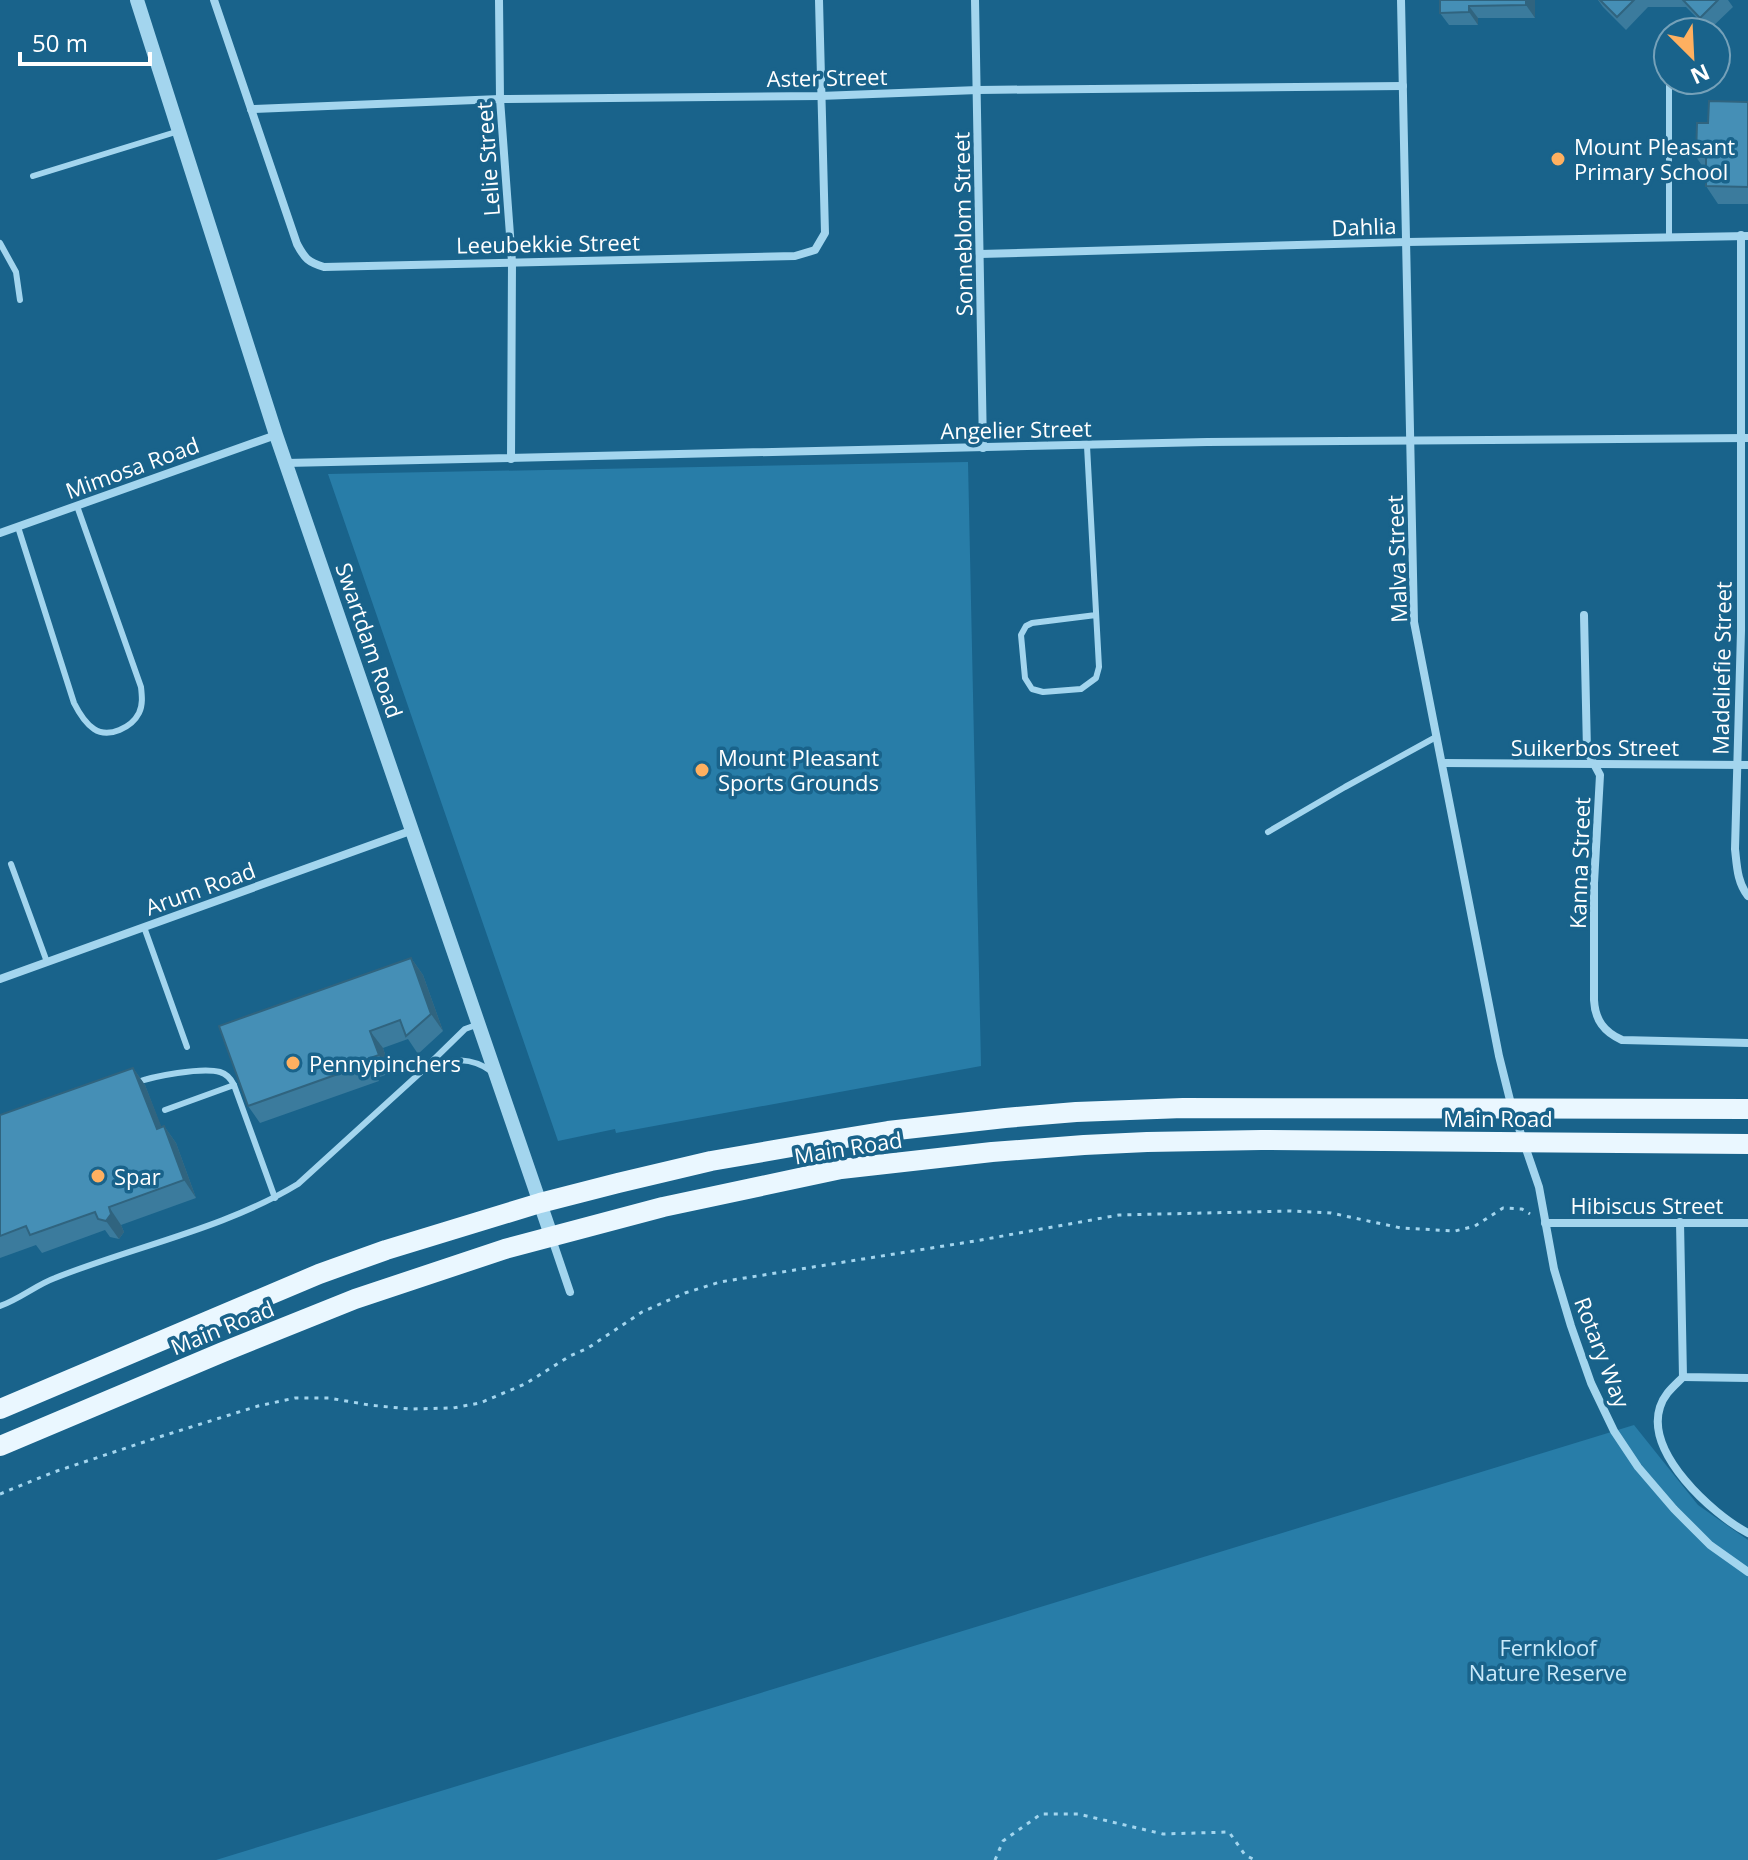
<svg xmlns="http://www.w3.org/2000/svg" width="1748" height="1860" viewBox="0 0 1748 1860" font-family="'Open Sans',sans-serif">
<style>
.green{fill:#287da8}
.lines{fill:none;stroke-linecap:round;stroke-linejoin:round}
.path{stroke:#a3d5ee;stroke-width:3;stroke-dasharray:4 6;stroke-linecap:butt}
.service{stroke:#a3d5ee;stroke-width:6}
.minor{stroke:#a3d5ee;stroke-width:8}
.tertiary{stroke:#a3d5ee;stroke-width:14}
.primary{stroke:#eaf7ff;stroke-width:20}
.wall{fill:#3b7b9d}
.shaded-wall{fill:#30647f}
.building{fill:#458fb6;stroke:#30647f;stroke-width:2}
.poi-dot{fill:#ffb060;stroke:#19638b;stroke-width:3}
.labels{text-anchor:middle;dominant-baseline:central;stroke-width:7;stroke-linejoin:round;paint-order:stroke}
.street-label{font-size:22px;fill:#fff;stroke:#19638b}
.poi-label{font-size:22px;fill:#fff;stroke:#19638b;text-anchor:start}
.park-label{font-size:22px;fill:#c9e9fa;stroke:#19638b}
</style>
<rect width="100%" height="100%" fill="#19638b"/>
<g class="green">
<path d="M968 462 981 1066 616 1133 615 1129 558 1141 328 474Z"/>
<path d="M1634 1425 1698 1505 1748 1540V1860H216Z"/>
</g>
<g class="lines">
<g class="path">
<path d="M0 1494 54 1472 156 1438 258 1406 295 1398H329L369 1405 409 1409 453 1408 480 1403 525 1384 570 1356 588 1348 642 1312 685 1293 720 1282 975 1241 1119 1215 1291 1211 1331 1213 1401 1228 1455 1231 1475 1226 1503 1208 1522 1209 1530 1214"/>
<path d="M995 1860 1003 1841 1041 1814H1078L1163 1834 1229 1832 1245 1855 1255 1860"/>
</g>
<g class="service">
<path d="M1669 80V237"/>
<path d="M33 176 179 131"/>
<path d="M0 243 16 272 20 300"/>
<path d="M1087 446 1099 667 1096 678 1081 689 1043 692 1032 689 1025 678 1021 635 1026 626 1032 623 1096 615"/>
<path d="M18 527 74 703C79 713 85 723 94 729 109 739 132 727 139 713 143 705 142 696 141 687L77 506"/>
<path d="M1268 832 1345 787 1436 737"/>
<path d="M11 864 47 962"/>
<path d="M144 927 187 1047"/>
<path d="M430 1067C452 1058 471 1057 491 1071"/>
<path d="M135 1083C153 1076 202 1067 220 1072 227 1074 231 1079 234 1085L275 1198"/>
<path d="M165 1110 234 1085"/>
<path d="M0 1306C20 1299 36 1285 55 1278 135 1246 224 1229 298 1184L420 1073 465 1029 476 1025"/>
</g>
<g class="minor">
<path d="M214 0 297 244C305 259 308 262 324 267L795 256 815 250 825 233 819 0"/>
<path d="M499 0 500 99 512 262 511 459"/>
<path d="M975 0 983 448"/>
<path d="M1401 0 1414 622 1499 1056 1512 1108 1539 1187 1554 1269 1571 1326 1591 1383 1614 1431 1638 1467 1674 1509 1710 1545 1748 1572"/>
<path d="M251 109 500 99 820 96 978 90 1403 86"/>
<path d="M1741 235V631L1735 849C1737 866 1737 882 1748 896"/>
<path d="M980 254 1407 242 1748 236"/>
<path d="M286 463 1207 442 1748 438"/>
<path d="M0 533 276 435"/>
<path d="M1584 615 1587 751 1600 775 1594 883V1000C1595 1020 1604 1032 1622 1040L1748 1043"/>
<path d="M1443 763 1748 765"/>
<path d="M0 979 413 830"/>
<path d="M1680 1222 1683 1377 1748 1378"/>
<path d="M1545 1223H1748"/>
<path d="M551 1236 570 1292"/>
<path d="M1683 1377C1673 1387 1664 1394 1660 1407 1645 1453 1712 1514 1748 1533"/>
</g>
<path class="tertiary" d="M137 0 276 435 551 1235"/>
<g class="primary">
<path d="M0 1409 319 1274 386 1250 540 1203 618 1183 711 1161 803 1145 888 1131 1005 1118 1076 1112 1183 1108 1748 1109"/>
<path d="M0 1446 223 1352 355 1299 505 1249 663 1207 841 1169 992 1152 1084 1145 1147 1142 1261 1140 1748 1144"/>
</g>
</g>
<g class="wall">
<path d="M1440 0H1535V18H1478V25H1449L1440 13Z"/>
<path d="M1598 0H1728L1733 7 1709 30 1686 7H1648L1626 30 1603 7Z"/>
<path d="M1748 102V204H1718L1706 186V171L1696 157 1708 123Z"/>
<path d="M411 958 423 975 443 1031 418 1054 408 1039 383 1048 391 1073 377 1078 379 1081 260 1123 248 1106Z"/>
<path d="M133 1068 145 1085 161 1127 164 1126 176 1143 196 1198 121 1225 124 1232 119 1239 110 1237 105 1230 42 1253 36 1245 0 1258V1115Z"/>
</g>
<g class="shaded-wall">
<path d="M1526 0H1535V18L1526 5Z"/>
<path d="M1469 6 1478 18V25L1469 12Z"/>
<path d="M411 958 423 975 443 1031 431 1014Z"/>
<path d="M370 1031 383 1048 391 1073 379 1055Z"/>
<path d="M133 1068 145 1085 169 1146 157 1129Z"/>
<path d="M164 1126 176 1143 196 1198 184 1180Z"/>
<path d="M109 1207 121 1225 124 1232 119 1239 106 1221Z"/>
</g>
<g class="building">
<path d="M1440 0H1526V5L1469 6V12L1440 13Z"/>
<path d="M1600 0H1634L1617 17Z"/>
<path d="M1683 0H1718L1700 18Z"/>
<path d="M1709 101 1748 102V187L1706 186V157H1696L1697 123H1708Z"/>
<path d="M411 958 431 1014 406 1036 400 1020 370 1031 379 1055 365 1060 366 1064 248 1106 219 1026Z"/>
<path d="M133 1068 157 1129 164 1126 184 1180 109 1207 111 1214 106 1221 98 1219 95 1212 30 1235 26 1226 0 1236V1115Z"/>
</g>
<g class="poi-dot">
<circle cx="1558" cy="159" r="8"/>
<circle cx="702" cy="770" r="8"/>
<circle cx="293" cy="1063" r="8"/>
<circle cx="98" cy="1176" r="8"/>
</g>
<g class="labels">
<g class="street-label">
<text transform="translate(827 77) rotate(-1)">Aster Street</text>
<text transform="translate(487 159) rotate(-94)">Lelie Street</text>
<text transform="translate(962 224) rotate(-91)">Sonneblom Street</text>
<text transform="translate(1364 226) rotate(-2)">Dahlia</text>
<text transform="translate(548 243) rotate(-1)">Leeubekkie Street</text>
<text transform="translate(1016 429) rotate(-1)">Angelier Street</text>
<text transform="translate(132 467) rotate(-20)">Mimosa Road</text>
<text transform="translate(1396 559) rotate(-92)">Malva Street</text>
<text transform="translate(370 640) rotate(71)">Swartdam Road</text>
<text transform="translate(1721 668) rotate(-89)">Madeliefie Street</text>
<text x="1595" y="747">Suikerbos Street</text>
<text transform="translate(1579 863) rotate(-88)">Kanna Street</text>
<text transform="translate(200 888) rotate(-20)">Arum Road</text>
<text x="1498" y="1118">Main Road</text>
<text transform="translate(848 1147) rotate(-9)">Main Road</text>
<text x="1647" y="1205">Hibiscus Street</text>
<text transform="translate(222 1327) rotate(-22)">Main Road</text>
<text transform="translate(1603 1352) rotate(69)">Rotary Way</text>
</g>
<g class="poi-label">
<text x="1574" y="146">Mount Pleasant<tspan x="1574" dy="25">Primary School</tspan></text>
<text x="718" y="757">Mount Pleasant<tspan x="718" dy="25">Sports Grounds</tspan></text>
<text x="309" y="1063">Pennypinchers</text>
<text x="114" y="1176">Spar</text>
</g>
<g class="park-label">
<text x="1548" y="1647">Fernkloof<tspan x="1548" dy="25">Nature Reserve</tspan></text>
</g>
</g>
<g transform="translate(1692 56) rotate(156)"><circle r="38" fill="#19638b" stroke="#75a1b9" stroke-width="2"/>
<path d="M0-6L14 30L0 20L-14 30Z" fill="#ffb060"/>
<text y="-12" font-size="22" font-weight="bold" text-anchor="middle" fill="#ffffff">N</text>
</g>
<path d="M20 52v12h130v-12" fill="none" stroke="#ffffff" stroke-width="4"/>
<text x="32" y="52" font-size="24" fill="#ffffff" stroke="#19638b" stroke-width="6" paint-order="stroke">50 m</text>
</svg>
